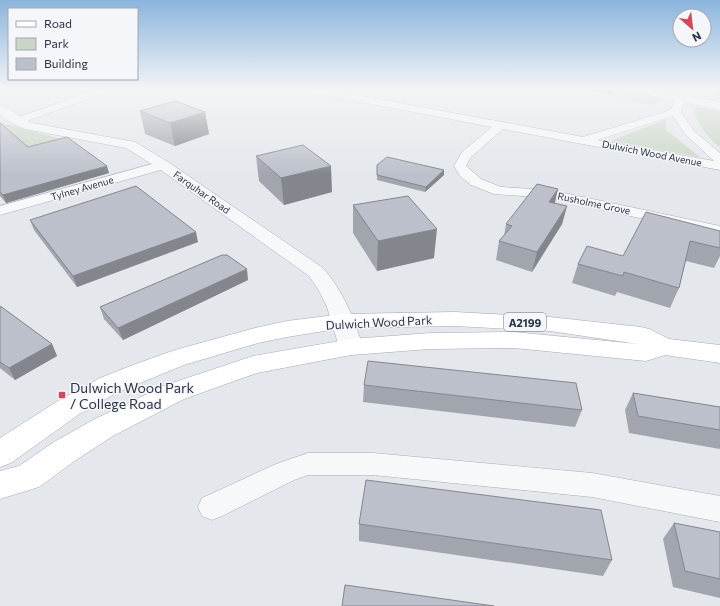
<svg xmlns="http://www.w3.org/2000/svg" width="720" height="606" viewBox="0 0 720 606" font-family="Commissioner,sans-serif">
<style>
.built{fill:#d2d6de}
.green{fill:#c9d6c5}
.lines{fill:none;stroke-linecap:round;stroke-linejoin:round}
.minor-casing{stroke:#a9aeb7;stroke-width:1}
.tertiary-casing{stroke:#a9aeb7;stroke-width:1}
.primary-casing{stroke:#a3abb8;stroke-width:1}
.minor{fill:#f7f8fa;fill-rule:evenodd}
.tertiary{fill:#f7f8fa;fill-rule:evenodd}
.primary{fill:#fff;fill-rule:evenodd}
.wall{fill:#a1a5ae}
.shaded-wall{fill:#83868d}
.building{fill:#bbc0ca;stroke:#83868d}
.poi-dot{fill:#d1495b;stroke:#f4f6f9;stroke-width:1.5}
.labels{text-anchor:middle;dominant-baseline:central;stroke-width:3;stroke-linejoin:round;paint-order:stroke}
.far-street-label{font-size:10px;fill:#2b3445;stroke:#f4f6f9}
.shield{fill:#f4f6f9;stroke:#676e7b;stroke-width:1}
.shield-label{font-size:11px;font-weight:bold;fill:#2b3445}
.street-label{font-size:12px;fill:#2b3445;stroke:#f4f6f9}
.near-poi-label{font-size:14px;fill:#2b3445;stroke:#f4f6f9;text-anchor:start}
</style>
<rect width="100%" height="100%" fill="#e4e7ec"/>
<path class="built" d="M584 89H620L665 98 655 106Z"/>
<g class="green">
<path d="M697 107 720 111V147C706 137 699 125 693 109Z"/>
<path d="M666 119V130L700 157 611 141Z"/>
<path d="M0 122 2 123 69 141 0 159Z"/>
</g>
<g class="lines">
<defs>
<g id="minor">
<path d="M98 89H112L110 91 21 123 17 124 12 121 13 119Z"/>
<path d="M303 89H324L583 137 671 110 673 104 678 98H684L686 100 683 104 681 112 693 130 720 153V170L503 129 471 157 466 166 481 179 501 187 550 190 720 226V236L550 198 494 194 471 185 460 176 454 166 462 152 492 127 308 92ZM673 116 685 134 714 161 597 140Z"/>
<path d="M163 161 168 162 169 165 168 168 0 215V206Z"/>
<path d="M308 453H373L592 473 720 496V522L592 497 373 475H308L294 480 222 516 212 520 202 516 198 507 202 498 276 464Z"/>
</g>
<g id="tertiary">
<path d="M630 89H652L720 102V110L635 92Z"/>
<path d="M0 105C11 108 21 118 32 123L135 142 168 162 323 268C343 291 354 318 363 347L360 353 351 355 342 353 339 347 327 307 318 289 309 276 158 168 126 148 25 129 13 124 0 115Z"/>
</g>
<path id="primary" d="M455 312 550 317 641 327 649 329 669 339 720 345V363L665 355 646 361 514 348 430 349 351 355 257 373 184 399 113 436 76 460 39 487 0 499V471L19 466 54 442 93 420 166 385 253 356 351 339 430 333 514 332 638 344 550 331 455 326 343 328 287 337 258 343 184 365 118 392 78 415 11 463 0 467V438L58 401 100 378 133 365 175 350 255 328 287 321 343 314Z"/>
</defs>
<use href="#minor" class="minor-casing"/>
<use href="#tertiary" class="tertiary-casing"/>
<use href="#primary" class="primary-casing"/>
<use href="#minor" class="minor"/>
<use href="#tertiary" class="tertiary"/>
<use href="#primary" class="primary"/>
</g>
<g class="wall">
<path d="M588 89H624L608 94Z"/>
<path d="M718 89H720V95L716 94Z"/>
<path d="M140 111 205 112 209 134 175 146 145 134Z"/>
<path d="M0 123 28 147 109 173 6 203 0 196Z"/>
<path d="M256 156 332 192 284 205 259 181Z"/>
<path d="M377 165 444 170V175L425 192 377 180Z"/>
<path d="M555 203 567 206 562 224 532 272 496 260 499 241 504 236 506 224Z"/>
<path d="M353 205 434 258 377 271 353 233Z"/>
<path d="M30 220 198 242 77 287 34 230Z"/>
<path d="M720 231V256L714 268 686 261 679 288 670 308 617 292 615 296 572 283 578 264 623 256Z"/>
<path d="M248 280 123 340 104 319 100 307Z"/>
<path d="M0 306 52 344 57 356 15 380 0 368Z"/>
<path d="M364 385 582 410 575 427 363 402Z"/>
<path d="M633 393 720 407V449L629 433 625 410Z"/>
<path d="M674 523 720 532V598L673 587 663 539Z"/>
<path d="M359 524 612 560 603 576 359 541Z"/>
</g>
<g class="shaded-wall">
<path d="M612 89H624L608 94 609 90Z"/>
<path d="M205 112 209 134 175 146 170 123Z"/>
<path d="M107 166 109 173 6 203 3 195Z"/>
<path d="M331 166 332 192 284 205 281 178Z"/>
<path d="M444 170V175L425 192 426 187Z"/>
<path d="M558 189 554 207 549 202Z"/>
<path d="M567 206 562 224 532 272 537 252Z"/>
<path d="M437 229 434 258 377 271 378 241Z"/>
<path d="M196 232 198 242 77 287 73 276Z"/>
<path d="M247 269 248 280 123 340 118 328Z"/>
<path d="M52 344 57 356 15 380 9 368Z"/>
</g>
<g class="building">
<path d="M175 101 205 112 170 123 140 111Z"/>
<path d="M0 123 28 147 67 137 107 166 3 195 0 192Z"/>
<path d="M303 145 331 166 281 178 256 156Z"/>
<path d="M387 157 444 170 426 187 377 175V165Z"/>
<path d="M537 184 558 189 549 202 567 206 537 252 499 241 512 226 506 224Z"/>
<path d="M136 186 196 232 73 276 30 220Z"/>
<path d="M408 196 437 229 378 241 353 205Z"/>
<path d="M646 212 720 231V248L690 241 679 288 624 272 623 276 578 264 587 246 623 256Z"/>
<path d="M222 255H227L247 269 118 328 100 307Z"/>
<path d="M0 306 3 308 52 344 9 368 0 362Z"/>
<path d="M368 361 576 383 582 410 364 385Z"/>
<path d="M633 393 720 407V430L638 416Z"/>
<path d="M366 480 601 510 612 560 359 524Z"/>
<path d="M674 523 720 532V579L685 571Z"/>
<path d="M345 585 494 606H342Z"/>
</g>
<linearGradient id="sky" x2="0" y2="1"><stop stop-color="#8bb4dd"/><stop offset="0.51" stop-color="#f3f4f6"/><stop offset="1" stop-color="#f3f4f6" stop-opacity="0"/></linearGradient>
<rect width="720" height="174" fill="url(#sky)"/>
<rect class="poi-dot" x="58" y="391" width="8" height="8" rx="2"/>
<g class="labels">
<g class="far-street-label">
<text transform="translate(652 153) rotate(11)">Dulwich Wood Avenue</text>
<text transform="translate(82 188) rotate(-16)">Tylney Avenue</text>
<text transform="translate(202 192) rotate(35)">Farquhar Road</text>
<text transform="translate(594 203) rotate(12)">Rusholme Grove</text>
</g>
<rect class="shield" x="504" y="313" width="42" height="18" rx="3"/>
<g class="shield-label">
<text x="525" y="322">A2199</text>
</g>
<g class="street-label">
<text transform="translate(379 322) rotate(-3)">Dulwich Wood Park</text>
</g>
<g class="near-poi-label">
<text x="70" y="387">Dulwich Wood Park<tspan x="70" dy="16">/ College Road</tspan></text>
</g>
</g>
<rect x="8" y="8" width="130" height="72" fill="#f4f6f9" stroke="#a4a8b1"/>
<rect x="16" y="21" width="20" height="6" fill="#ffffff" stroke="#a4a8b1"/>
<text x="44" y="28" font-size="12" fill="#2b3445">Road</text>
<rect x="16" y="38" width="20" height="12" fill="#c9d6c5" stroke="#a4a8b1"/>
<text x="44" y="48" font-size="12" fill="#2b3445">Park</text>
<rect x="16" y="58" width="20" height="12" fill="#bbc0ca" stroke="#a4a8b1"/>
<text x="44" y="68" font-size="12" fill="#2b3445">Building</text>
<g transform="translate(692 28) rotate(152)"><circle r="19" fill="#f4f6f9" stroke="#a4a8b1"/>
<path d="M0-3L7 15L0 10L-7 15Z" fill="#d1495b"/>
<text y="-6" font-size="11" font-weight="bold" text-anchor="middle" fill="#2b3445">N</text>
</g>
</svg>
